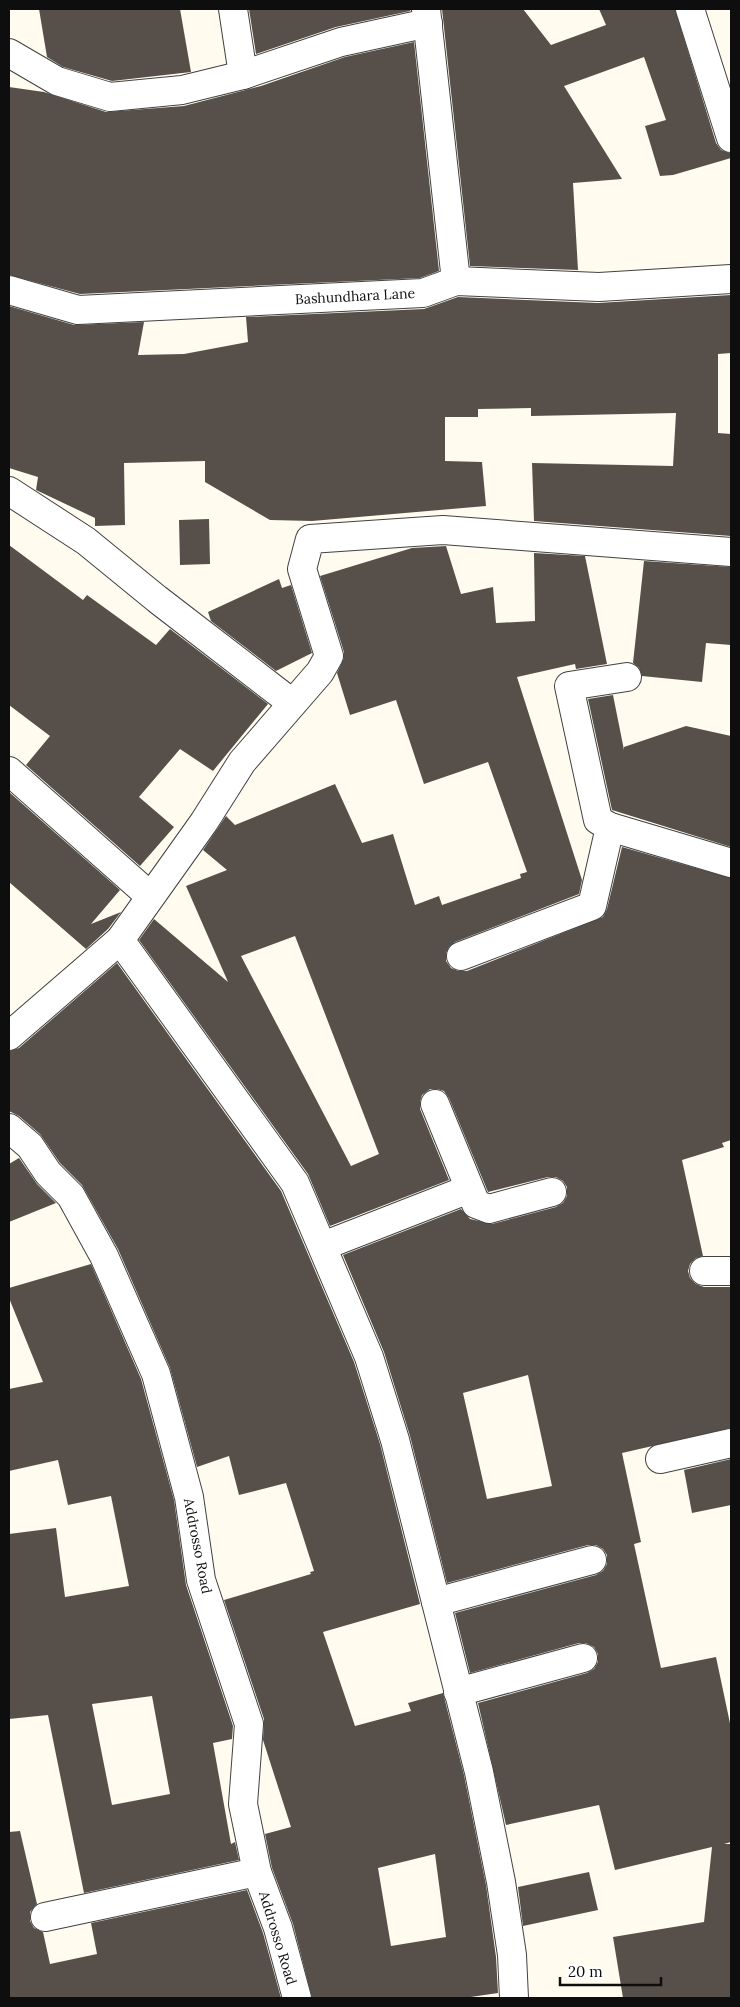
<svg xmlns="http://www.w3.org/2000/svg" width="740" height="2007" viewBox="0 0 740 2007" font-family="Lora,serif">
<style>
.building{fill:#57504a;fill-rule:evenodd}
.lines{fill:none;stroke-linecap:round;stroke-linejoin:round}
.minor-casing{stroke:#414141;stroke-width:30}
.minor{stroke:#fff;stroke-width:28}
.labels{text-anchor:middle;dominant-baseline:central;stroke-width:5;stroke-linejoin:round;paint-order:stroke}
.street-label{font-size:14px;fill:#0e0e0e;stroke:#fff}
</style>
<rect width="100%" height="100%" fill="#fffcef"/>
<g class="building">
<path d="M39 9H180L191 72 112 81 63 67 47 57Z"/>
<path d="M249 9H411L410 11 336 27 256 54Z"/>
<path d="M442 9H523L551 45 606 25 599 9H675L716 143 721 150 730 153 731 158 673 175 660 176 645 126 666 120 644 57 564 86 622 179 573 183 578 270 470 266Z"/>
<path d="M414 42 439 271 420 278 80 294 9 275V87L44 92 106 112 184 106 261 86 345 57Z"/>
<path d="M731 295V353L718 354V433L731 434V536L534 521 532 463 673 466 676 413 531 416V408L478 409V417H445V461L482 462 486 506 312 521 270 520 205 482V461L124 463 125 525 95 526V518L36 490 38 477 9 468V306L74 325 144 322 138 355 184 354 248 342 246 317 424 309 458 297 598 303Z"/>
<path d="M209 519 210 564 180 565 179 520Z"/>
<path d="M9 545 83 600 87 595 156 645 170 629 268 704 213 771 180 749 139 797 174 827 140 866 26 765 50 736 9 705Z"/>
<path d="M446 546 461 594 493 587 496 623 535 621 534 553 585 556 607 664 576 669 575 664 517 677 582 880 579 894 455 942 449 947 446 953V961L451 968 458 971H467L603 917 607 909 622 847 731 878V1140L722 1143 724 1147 682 1160 703 1256 696 1258 690 1264 688 1271 690 1278 696 1284 704 1287H731V1428L622 1453 641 1542 634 1544 661 1668 716 1657 731 1728V1842L724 1844H731V1998H623L613 1937 704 1922 712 1847 615 1870 599 1805 506 1825 478 1703 587 1673 594 1669 598 1662V1654L594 1647 586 1643H579L470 1673 455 1613 596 1575 603 1571 607 1564V1555L603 1549 596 1545H588L447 1583 410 1436 384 1352 343 1255 461 1209 470 1219 492 1224 556 1207 563 1203 567 1196V1187L563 1181 556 1177H548L488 1192 449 1098 444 1091 437 1089H430L422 1095 420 1102V1109L449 1180 330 1226 308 1174 139 940 154 919 228 982 186 886 227 870 203 850 226 816 235 825 335 784 362 843 393 834 415 905 439 896 442 905 521 878 520 874 527 872 488 762 424 784 396 700 350 715 337 673 344 658V652L320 576 412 548ZM295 936 379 1154 351 1166 241 956ZM528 1375 552 1486 487 1499 463 1393Z"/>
<path d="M644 561 731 567V645L706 643 702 682 642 676 639 668 633 663Z"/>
<path d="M279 579 282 588 291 585 312 653 276 671 211 621 208 612Z"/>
<path d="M613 695 624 750V747L686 726 731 736V847L612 810 588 699Z"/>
<path d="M9 792 120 890 91 924 121 912 108 929 86 949 9 882Z"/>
<path d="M117 963 281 1191 354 1362 380 1444 420 1604 323 1632 355 1726 411 1711 408 1703 443 1693 464 1775 486 1885 496 1957 498 1993 464 1998H312L293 1924 272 1868 265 1834 291 1827 263 1740 264 1719 224 1600 311 1574 310 1572 314 1571 286 1483 239 1495 229 1456 197 1467 170 1368 118 1249 82 1185 60 1163 40 1134 19 1116 9 1111V1051L19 1048ZM435 1854 446 1937 391 1946 378 1868Z"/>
<path d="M19 1158 37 1184 56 1203 9 1222V1164Z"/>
<path d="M91 1264 141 1379 174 1500 186 1585 233 1726 232 1739 213 1743 231 1844 235 1842 239 1860 84 1893 48 1715 9 1719V1534L56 1528 65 1597 129 1586 111 1496 68 1505 58 1460 9 1471V1389L43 1382 9 1298V1288ZM152 1696 170 1794 112 1805 92 1704Z"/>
<path d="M731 1459V1505L692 1513 684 1470Z"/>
<path d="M20 1831 37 1904 30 1912V1921L34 1928 43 1932 50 1964 97 1954 91 1923 247 1890 263 1933 281 1998H9V1832Z"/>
<path d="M589 1872 598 1910 523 1926 518 1887Z"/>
</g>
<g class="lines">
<defs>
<g id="minor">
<path d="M233 9 243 75"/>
<path d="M426 9 456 281"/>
<path d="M690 9 731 138"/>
<path d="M9 53 57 81 110 97 182 90 243 75 341 42 428 23"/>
<path d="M9 290 78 310 423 293 456 281 599 287 731 279"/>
<path d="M9 491 86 541 157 599 292 703"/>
<path d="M627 677 569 686 598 820 610 827 731 863"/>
<path d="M9 771 150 896"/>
<path d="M120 940 295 1183 369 1357 395 1440 479 1772 501 1882 512 1955 514 1998"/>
<path d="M461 956 592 906 610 827"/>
<path d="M9 1036 120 940 204 822 242 762 320 672 329 656 302 569 310 539 443 530 731 552"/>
<path d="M435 1104 476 1204 489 1209 552 1192"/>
<path d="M9 1128 30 1146 48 1173 71 1196 104 1256 156 1374 189 1497 201 1580 249 1724 243 1804 257 1872 278 1928 297 1998"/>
<path d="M323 1246 469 1189"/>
<path d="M704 1271H731"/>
<path d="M660 1459 731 1443"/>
<path d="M436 1602 592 1560"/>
<path d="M458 1692 583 1658"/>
<path d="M45 1917 257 1872"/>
</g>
</defs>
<use href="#minor" class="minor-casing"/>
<use href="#minor" class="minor"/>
</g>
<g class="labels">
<g class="street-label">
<text transform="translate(355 296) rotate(-3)">Bashundhara Lane</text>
<text transform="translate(198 1546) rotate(79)">Addrosso Road</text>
<text transform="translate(278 1938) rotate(73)">Addrosso Road</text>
</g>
</g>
<rect width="740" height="2007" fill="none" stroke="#0e0e0e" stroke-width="20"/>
<path d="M560 1977v8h101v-8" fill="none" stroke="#0e0e0e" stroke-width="2.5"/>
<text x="568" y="1977" font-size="15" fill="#0e0e0e" stroke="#ffffff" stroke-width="4" paint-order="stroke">20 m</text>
</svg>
